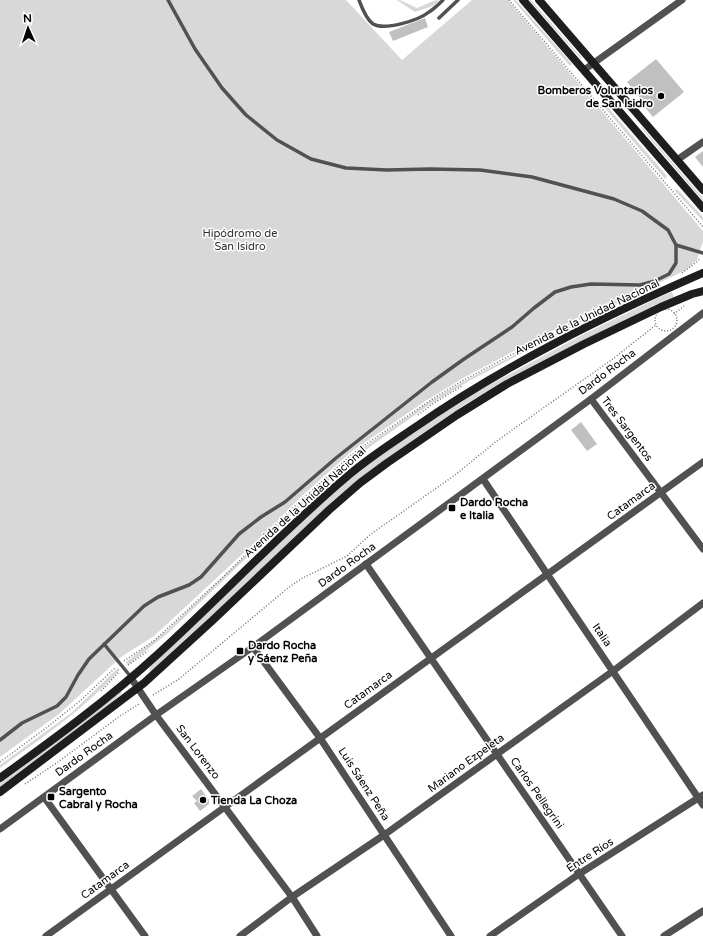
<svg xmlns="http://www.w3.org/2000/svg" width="703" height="936" viewBox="0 0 703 936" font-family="'Varela Round',sans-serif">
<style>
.green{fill:#d8d8d8}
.building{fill:#c0c0c0}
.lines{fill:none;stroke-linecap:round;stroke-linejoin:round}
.path{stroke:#737373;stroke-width:1.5;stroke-dasharray:1 2;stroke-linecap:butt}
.service{stroke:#515151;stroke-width:3.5}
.minor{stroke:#515151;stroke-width:7}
.secondary{stroke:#1e1e1e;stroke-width:8}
.poi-dot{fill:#000;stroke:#fff;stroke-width:1.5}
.labels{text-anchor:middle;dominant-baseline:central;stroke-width:3;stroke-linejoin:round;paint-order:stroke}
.poi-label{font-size:11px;font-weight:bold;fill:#000;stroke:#fff;text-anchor:start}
.park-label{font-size:11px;fill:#2f2f2f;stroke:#fff}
.street-label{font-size:11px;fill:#000;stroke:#fff}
</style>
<rect width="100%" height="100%" fill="#fff"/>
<g class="green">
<path d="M0 0H346L402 60 472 0H508L703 231V241L697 260 686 270 644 290 600 306 463 378 424 402 351 452 303 495 264 534 154 636 121 657 59 714 0 757Z"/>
<path d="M397 0H400L417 8C423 6 433 0 439 0L433 6 415 12Z"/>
<path d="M513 0H516L572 64 570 66Z"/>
<path d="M529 0H531L582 58 581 59Z"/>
<path d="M606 105 667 176 665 179 604 107Z"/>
<path d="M642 127 703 198V201L641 128Z"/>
<path d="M677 189 703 217V221L675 191Z"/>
<path d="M672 292 674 297 551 358 467 403 394 454 353 484 334 500 198 631 150 672 149 671 150 667 289 534 335 491 373 461 454 405 480 390 582 335 660 297Z"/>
<path d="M618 301H622L469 381 432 403 371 446 353 460 304 503 168 633 128 665 126 662 166 631 313 491 351 457 370 443 430 401 468 379Z"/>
<path d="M118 668 120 670C84 709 43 737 0 768V765L71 713Z"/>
<path d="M120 692H122L121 694 104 710 0 789V783Z"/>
</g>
<g class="building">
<path d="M425 18 428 27 393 41 389 32Z"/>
<path d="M656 59 684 92 653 117 639 100 641 99 627 82Z"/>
<path d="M703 151V167L695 157Z"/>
<path d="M581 422 597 444 587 451 571 430Z"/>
<path d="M201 789 209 800V804L200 811 194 803 197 801 192 796Z"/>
</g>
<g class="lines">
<g class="path">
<path d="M509 0 703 227"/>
<path d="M682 273 698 261 700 258"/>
<circle cx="666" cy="320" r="11"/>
<path d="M674 314 684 306"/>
<path d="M418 415 434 403 462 386"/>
<path d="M124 661 155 640 222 578 296 505 350 456 359 449 434 398 462 381 579 319 615 302 622 300"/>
<path d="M128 665 148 651"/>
<path d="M101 691 119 672"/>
<path d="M153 695 179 679 288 588 301 579 347 556 371 534 455 475 498 440 610 361 656 325"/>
<path d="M0 762 46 728 80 701 116 667"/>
<path d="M25 784 58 762 120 716 139 704"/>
</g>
<g class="service">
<path d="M359 0C362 8 366 19 373 24 385 31 419 20 429 12 434 9 439 4 443 0"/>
<path d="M439 18 458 0"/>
<path d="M676 245 703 253"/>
<path d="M104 644 131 677"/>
<path d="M0 740 22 723 57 706 66 697 78 675 89 659 144 606 158 597 189 585 201 577 239 534 261 517 285 502 336 458 432 382 464 359 512 327 534 308 555 292 571 287 591 284 640 285 655 281 669 274 676 263V245L668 230 642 211 614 199 532 177 480 170 430 169 387 170 346 168 311 159 277 140 246 115 222 88 195 49 168 0"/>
</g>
<g class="minor">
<path d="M584 70 682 0"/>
<path d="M677 160 703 142"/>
<path d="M591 399 703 549"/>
<path d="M483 479 703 805"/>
<path d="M366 564 622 936"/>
<path d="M253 647 320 738 451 936"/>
<path d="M131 678 156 715 292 897 317 936"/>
<path d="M44 797 145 936"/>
<path d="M0 829 156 715 253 647 591 399 703 313"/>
<path d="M46 936 703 462"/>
<path d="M240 936 292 897 384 835 613 671 703 603"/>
<path d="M490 936 579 874 703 795"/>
<path d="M664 936 703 911"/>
</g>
<g class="secondary">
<path d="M523 0 703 208"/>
<path d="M539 0 703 190"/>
<path d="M0 778C54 739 109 699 158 654 223 595 283 530 350 474 370 457 392 443 414 428 505 365 602 317 703 273"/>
<path d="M0 792 144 683 213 620 329 510 360 483 387 463 457 415 507 384 584 344 661 307 692 294 703 291"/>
</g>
</g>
<g class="poi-dot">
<circle cx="661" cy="96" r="4"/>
<rect x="448" y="504" width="8" height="8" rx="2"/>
<rect x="236" y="647" width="8" height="8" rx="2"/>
<rect x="47" y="793" width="8" height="8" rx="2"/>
<circle cx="203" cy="800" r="4"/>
</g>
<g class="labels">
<g class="poi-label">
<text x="653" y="90" text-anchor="end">Bomberos Voluntarios<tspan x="653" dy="13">de San Isidro</tspan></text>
<text x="460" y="502">Dardo Rocha<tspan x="460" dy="13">e Italia</tspan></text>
<text x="248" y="645">Dardo Rocha<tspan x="248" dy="13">y Sáenz Peña</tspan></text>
<text x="59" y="791">Sargento<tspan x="59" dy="13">Cabral y Rocha</tspan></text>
<text x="211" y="800">Tienda La Choza</text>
</g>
<g class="park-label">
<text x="240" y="233">Hipódromo de<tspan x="240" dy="13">San Isidro</tspan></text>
</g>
<g class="street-label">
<text transform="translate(587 317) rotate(-26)">Avenida de la Unidad Nacional</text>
<text transform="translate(607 372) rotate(-37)">Dardo Rocha</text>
<text transform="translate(627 429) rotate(53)">Tres Sargentos</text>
<text transform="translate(631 501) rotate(-36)">Catamarca</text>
<text transform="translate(305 502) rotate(-42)">Avenida de la Unidad Nacional</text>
<text transform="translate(347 565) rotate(-36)">Dardo Rocha</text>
<text transform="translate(602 635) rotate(56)">Italia</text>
<text transform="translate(368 690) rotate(-36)">Catamarca</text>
<text transform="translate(198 752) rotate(53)">San Lorenzo</text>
<text transform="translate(84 754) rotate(-36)">Dardo Rocha</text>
<text transform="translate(466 763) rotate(-36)">Mariano Ezpeleta</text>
<text transform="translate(364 784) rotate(57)">Luis Sáenz Peña</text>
<text transform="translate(537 793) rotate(55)">Carlos Pellegrini</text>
<text transform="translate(590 855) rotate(-33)">Entre Ríos</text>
<text transform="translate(105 880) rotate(-36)">Catamarca</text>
</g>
</g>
<g transform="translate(28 28) rotate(357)" stroke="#ffffff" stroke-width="3" paint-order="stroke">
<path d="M0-3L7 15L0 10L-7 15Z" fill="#000000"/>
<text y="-6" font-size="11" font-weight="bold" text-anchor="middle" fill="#000000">N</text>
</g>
</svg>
